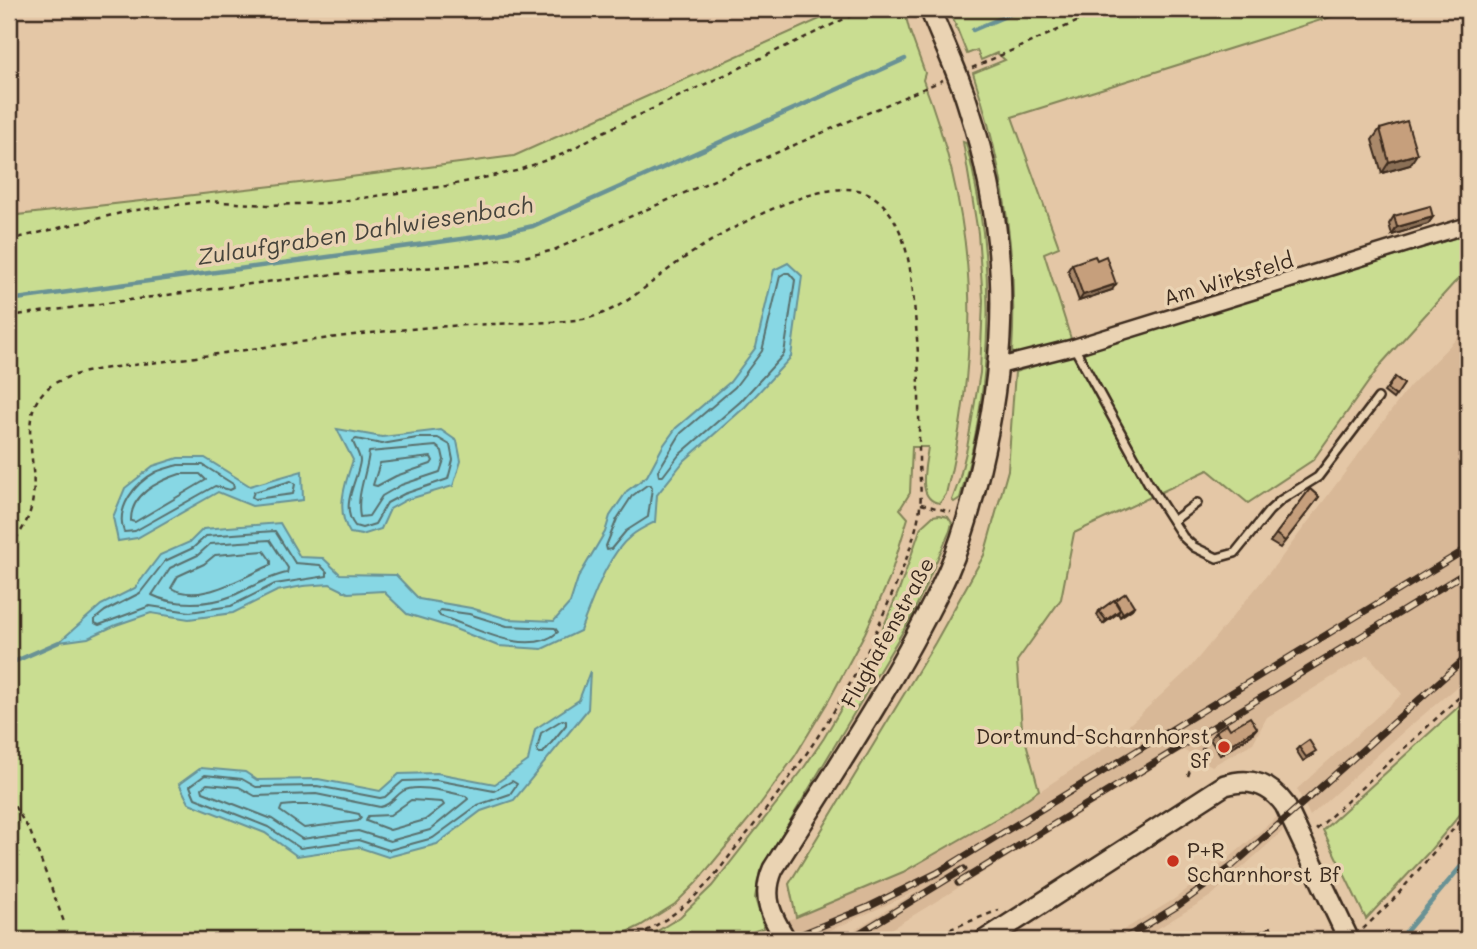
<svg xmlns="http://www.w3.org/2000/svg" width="1477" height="949" viewBox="0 0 1477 949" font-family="Mali,sans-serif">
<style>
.built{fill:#d8b897}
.green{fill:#c9dd91;stroke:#828458;stroke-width:2}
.water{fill:#87d7e4;stroke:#699295;stroke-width:2}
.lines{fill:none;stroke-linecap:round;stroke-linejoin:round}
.shore{stroke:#596f6d;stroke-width:2}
.stream{stroke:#699295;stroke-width:4.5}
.lane-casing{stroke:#3b2a1e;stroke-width:12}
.street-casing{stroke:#3b2a1e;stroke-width:19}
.secondary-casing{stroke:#3b2a1e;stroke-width:24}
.path{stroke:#3b2a1e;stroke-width:2.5;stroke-dasharray:5 5;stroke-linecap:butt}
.lane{stroke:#ead3b3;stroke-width:7}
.street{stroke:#ead3b3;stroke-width:14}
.secondary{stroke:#ead3b3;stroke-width:19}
.rail-casing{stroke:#3b2a1e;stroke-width:7}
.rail{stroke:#ead3b3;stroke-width:4.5;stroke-dasharray:13;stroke-linecap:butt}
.wall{fill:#aa896b;stroke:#3b2a1e;stroke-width:2}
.shaded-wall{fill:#8b6f57;stroke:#3b2a1e;stroke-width:2}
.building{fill:#c69f7c;stroke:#3b2a1e;stroke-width:2}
.poi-dot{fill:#c8321e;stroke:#ead3b3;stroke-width:2.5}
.labels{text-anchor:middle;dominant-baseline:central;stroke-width:7;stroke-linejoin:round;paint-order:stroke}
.street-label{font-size:21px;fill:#3b2a1e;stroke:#ead3b3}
.poi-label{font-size:21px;fill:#3b2a1e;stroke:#ead3b3;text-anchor:end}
.water-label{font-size:23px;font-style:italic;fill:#46443c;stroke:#ead3b3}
</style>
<rect width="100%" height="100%" fill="#e4c7a6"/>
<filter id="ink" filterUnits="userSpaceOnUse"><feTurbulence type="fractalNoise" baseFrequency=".0143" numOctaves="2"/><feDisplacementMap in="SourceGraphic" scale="14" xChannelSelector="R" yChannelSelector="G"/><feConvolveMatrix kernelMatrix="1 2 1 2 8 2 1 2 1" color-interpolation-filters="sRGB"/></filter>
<g filter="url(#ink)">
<g class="built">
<path d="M1468 327V677L1403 732 1310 816 1297 789 1402 694 1368 655 1267 717 1253 743 1212 766 1183 750 873 940H838L919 890 809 940H729L796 917 903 872 1008 812 1102 750 1189 669 1281 558 1409 387Z"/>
<path d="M1278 816 1286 828 1211 896 1139 940H1107L1173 900 1235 853Z"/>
</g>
<g class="green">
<path d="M842 9H904L909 29 925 73 923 80C978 223 982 346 946 494L940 503C915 500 926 464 928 447H912L910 493 900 509 908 518 889 580 865 633 829 700 795 756 753 814 696 883 675 904 640 926 611 940H9V216L335 179 514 156Z"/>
<path d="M968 9H1356L1012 117 1059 247 1044 253 1072 342 1021 356 1012 352C1018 257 1003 164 973 73L1005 60 997 53 981 60 977 50 967 54 952 16Z"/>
<path d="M963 142 966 143C997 260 994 382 960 498L954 502 952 500 959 481 967 448 980 373 983 300 978 233Z"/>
<path d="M1468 234V270L1454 283 1382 363 1313 460 1248 503 1208 470 1074 533 1061 599 1017 661 1022 728 1039 790 1008 812 903 872 796 917 789 884 935 643 984 555 1008 470 1015 372Z"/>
<path d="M939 515 948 517 952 523 950 531 912 616 760 871 755 898 764 928 729 940H643L680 917 712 886 801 772 824 738 870 659 900 588 921 527 933 516Z"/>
<path d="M1468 698V805L1428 853 1366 919 1323 830Z"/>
</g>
<g class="water">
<path d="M788 263 802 276 791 357 745 407 684 461 657 495 655 522C647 526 638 530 631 536 606 556 592 602 580 631L542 649 498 646 450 627 407 614 383 591 348 593 330 584 303 586 277 591 233 613 189 619 151 613 116 625 88 638 59 642 101 605 135 588 160 555 190 542 203 529 280 523 300 557 323 558 340 574 396 575 419 599 471 608 508 619 554 621 570 603 578 578 605 532 610 516 627 491 647 476 663 446 676 428 730 382 756 347 774 270Z"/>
<path d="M337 429 382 437 441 430 457 441 461 461 453 486 406 500 390 509 381 529 362 535 350 533C335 511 345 483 353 460Z"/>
<path d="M178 458H205L250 486 302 471 303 500 252 506 218 492 137 538 118 541 113 517 125 488 153 466Z"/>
<path d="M590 671 588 709 514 800 481 811 437 844 388 857 358 847 297 856 265 833 189 803 179 784 201 768 245 772 257 780 318 779 380 791 399 774 437 773 495 784 528 761 535 729 579 700Z"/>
</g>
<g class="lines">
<g class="shore">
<path d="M785 273H789L795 280 784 354 740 402 679 455 663 476H659L658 471 681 433 735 387 762 351 780 276Z"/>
<path d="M417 438H438L450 445 453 460 448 479 404 494 387 503 375 524 362 528 355 526C339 506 358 480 360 461 360 454 354 447 353 441L356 439 382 444Z"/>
<path d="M436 446 442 451 444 460 440 472 401 485 382 496 369 516 360 517C356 493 367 474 369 452Z"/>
<path d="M431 457 433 461 431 464 396 476 377 486 373 485 380 463Z"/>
<path d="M178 465H203L233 484 234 488 230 490 215 486 135 531 124 532C115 508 135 483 156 472 163 469 171 467 178 465Z"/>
<path d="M180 474H200L206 480 135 522 131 521C130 495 158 481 180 474Z"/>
<path d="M291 481 295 484 293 494 255 499 252 497 254 492Z"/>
<path d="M647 485H651L652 488 648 517 626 531 611 549 607 550 606 546 617 519 632 496Z"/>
<path d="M275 531 295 563 320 565 327 572V576L275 584 231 606 190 612 150 606 99 625 95 623V619L105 611 140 593 165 561 193 548 206 536Z"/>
<path d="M270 540 288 568 287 573C267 577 250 588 232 596 210 605 173 606 152 595L170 568 198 555 210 544Z"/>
<path d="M264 551 271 561V565C243 577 200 605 171 588L178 576 204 564 215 555Z"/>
<path d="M440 610 469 614 507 626 555 628 558 632C528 659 472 626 440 616L438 613Z"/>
<path d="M562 720 566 721V725L543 753H539L537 750 541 733Z"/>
<path d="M205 775 242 779 256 787 317 786 380 798 385 797 403 781 436 780 494 791 512 781 517 784 510 794 478 805 433 838 389 850 358 840 300 848 268 827 195 798 190 786Z"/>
<path d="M207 784 239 787 255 796 316 794 380 807C391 805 394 797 403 791 417 783 451 793 466 796L468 799 430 830 390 841 358 831 302 839 272 819 203 792 202 788Z"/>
<path d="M411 800 442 802 444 805 425 820 390 830 366 821 368 816 390 815Z"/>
<path d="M293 805H316L359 814 361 818 358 821 304 828 280 811 282 806Z"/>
</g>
<g class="stream">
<path d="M973 30 1022 9"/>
<path d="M9 300 498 234 533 226 905 59"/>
<path d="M9 664 59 642"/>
<path d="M1399 940 1468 858"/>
</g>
<defs>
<g id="lane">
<path d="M1074 347 1149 484 1183 537 1194 547 1217 558 1235 553 1269 511 1281 500 1318 477 1378 398"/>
<path d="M1173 521 1197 503"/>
</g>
<path id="street" d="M999 366 1074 347 1468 225"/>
<g id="secondary">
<path d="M786 940C771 916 761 897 773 869 831 777 893 685 941 587 962 545 974 497 984 451 1011 328 1006 222 967 102 957 70 942 40 930 9"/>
<path d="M985 940 1225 785C1250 777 1270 784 1285 805L1349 940"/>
</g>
</defs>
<use href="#lane" class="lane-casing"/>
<use href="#street" class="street-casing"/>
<use href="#secondary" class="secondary-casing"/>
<g class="path">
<path d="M883 9 915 17"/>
<path d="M972 68 1106 9"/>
<path d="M9 240 129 211 208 201 267 205 327 203 446 186 516 171 563 154 601 133 857 13 880 9"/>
<path d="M9 316C111 303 213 288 316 276 395 267 477 270 554 250L943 80"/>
<path d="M921 504 951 512"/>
<path d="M9 547C22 532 31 517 33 497 38 457 13 408 55 383 84 367 133 366 166 361 251 350 336 335 421 328 456 325 491 324 526 323 548 322 571 322 592 317 627 307 651 281 680 261 717 235 828 169 871 195 911 220 912 284 916 326 920 370 919 415 919 459 919 475 922 491 920 507 916 539 900 576 887 606 879 623 873 641 864 658 830 723 788 783 742 840 728 857 716 876 700 891 680 912 655 927 630 940"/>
<path d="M1188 776 1196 754 1208 745"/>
<path d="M9 798 30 831 64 922"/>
<path d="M1316 830 1468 689"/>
<path d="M1363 929 1392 901 1468 812"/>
<path d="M922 940 999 910"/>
<path d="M1458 940 1468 929"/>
</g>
<use href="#lane" class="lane"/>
<use href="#street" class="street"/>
<use href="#secondary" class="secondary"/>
<defs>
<g id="rail">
<path d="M958 883 1468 571"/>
<path d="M787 940 868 907 937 873 1468 548"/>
<path d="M848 940 964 869"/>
<path d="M1122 940 1179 905 1231 867 1468 656"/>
</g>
</defs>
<use href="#rail" class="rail-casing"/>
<use href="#rail" class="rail"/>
</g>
<g class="wall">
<path d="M1380 129 1410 165 1382 173 1372 140Z"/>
<path d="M1394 216 1433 217 1428 224 1392 235 1389 224Z"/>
<path d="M1072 264 1112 290 1079 301 1068 270Z"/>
<path d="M1395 377 1404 384 1393 399 1384 392Z"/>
<path d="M1310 489 1319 497 1280 548 1270 542Z"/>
<path d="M1115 600 1134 606 1132 609 1120 617 1118 613 1103 624 1097 615 1099 611Z"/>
<path d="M1230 729 1251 735 1220 755 1210 739 1216 731Z"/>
<path d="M1299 747 1313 755 1303 761 1296 750Z"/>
</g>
<g class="shaded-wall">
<path d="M1417 154 1410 165 1382 173 1389 162Z"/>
<path d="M1433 217 1428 224 1392 235 1397 227Z"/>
<path d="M1116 284 1112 290 1079 301 1083 295Z"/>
<path d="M1134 606 1132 609 1120 617 1123 613Z"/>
<path d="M1120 610 1118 613 1103 624 1106 620Z"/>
<path d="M1257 728 1251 735 1220 755 1226 747Z"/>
</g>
<g class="building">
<path d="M1407 121 1417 154 1389 162 1380 129Z"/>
<path d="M1430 206 1433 217 1397 227 1394 216Z"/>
<path d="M1095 256 1097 260 1106 256 1116 284 1083 295 1072 264Z"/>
<path d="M1395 377 1404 384 1396 396 1387 389Z"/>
<path d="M1310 489 1319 497 1285 541 1276 534Z"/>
<path d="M1126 593 1134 606 1123 613 1115 600Z"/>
<path d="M1114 600 1120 610 1106 620 1099 611Z"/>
<path d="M1250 717 1257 728 1226 747 1216 731 1227 724 1230 729Z"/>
<path d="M1309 740 1316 751 1306 757 1299 747Z"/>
<path d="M1271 927 1277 940H1251L1249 937Z"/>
</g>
</g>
<g class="poi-dot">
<circle cx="1224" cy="747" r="7"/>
<circle cx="1173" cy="861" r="7"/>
</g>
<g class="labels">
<g class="street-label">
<text transform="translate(1228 278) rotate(-17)">Am Wirksfeld</text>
<text transform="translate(887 632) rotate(-61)">Flughafenstraße</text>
</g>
<g class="poi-label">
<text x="1210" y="735">Dortmund-Scharnhorst<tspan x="1210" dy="24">Sf</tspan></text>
<text x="1187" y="849" text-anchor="start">P+R<tspan x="1187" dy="24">Scharnhorst Bf</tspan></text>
</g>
<g class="water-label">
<text transform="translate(365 230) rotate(-9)">Zulaufgraben Dahlwiesenbach</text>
</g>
</g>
<rect width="1477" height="949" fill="none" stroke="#ead3b3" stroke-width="35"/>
<rect x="18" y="18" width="1442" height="914" fill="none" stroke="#3b2a1e" stroke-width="2.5" filter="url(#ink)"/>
</svg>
